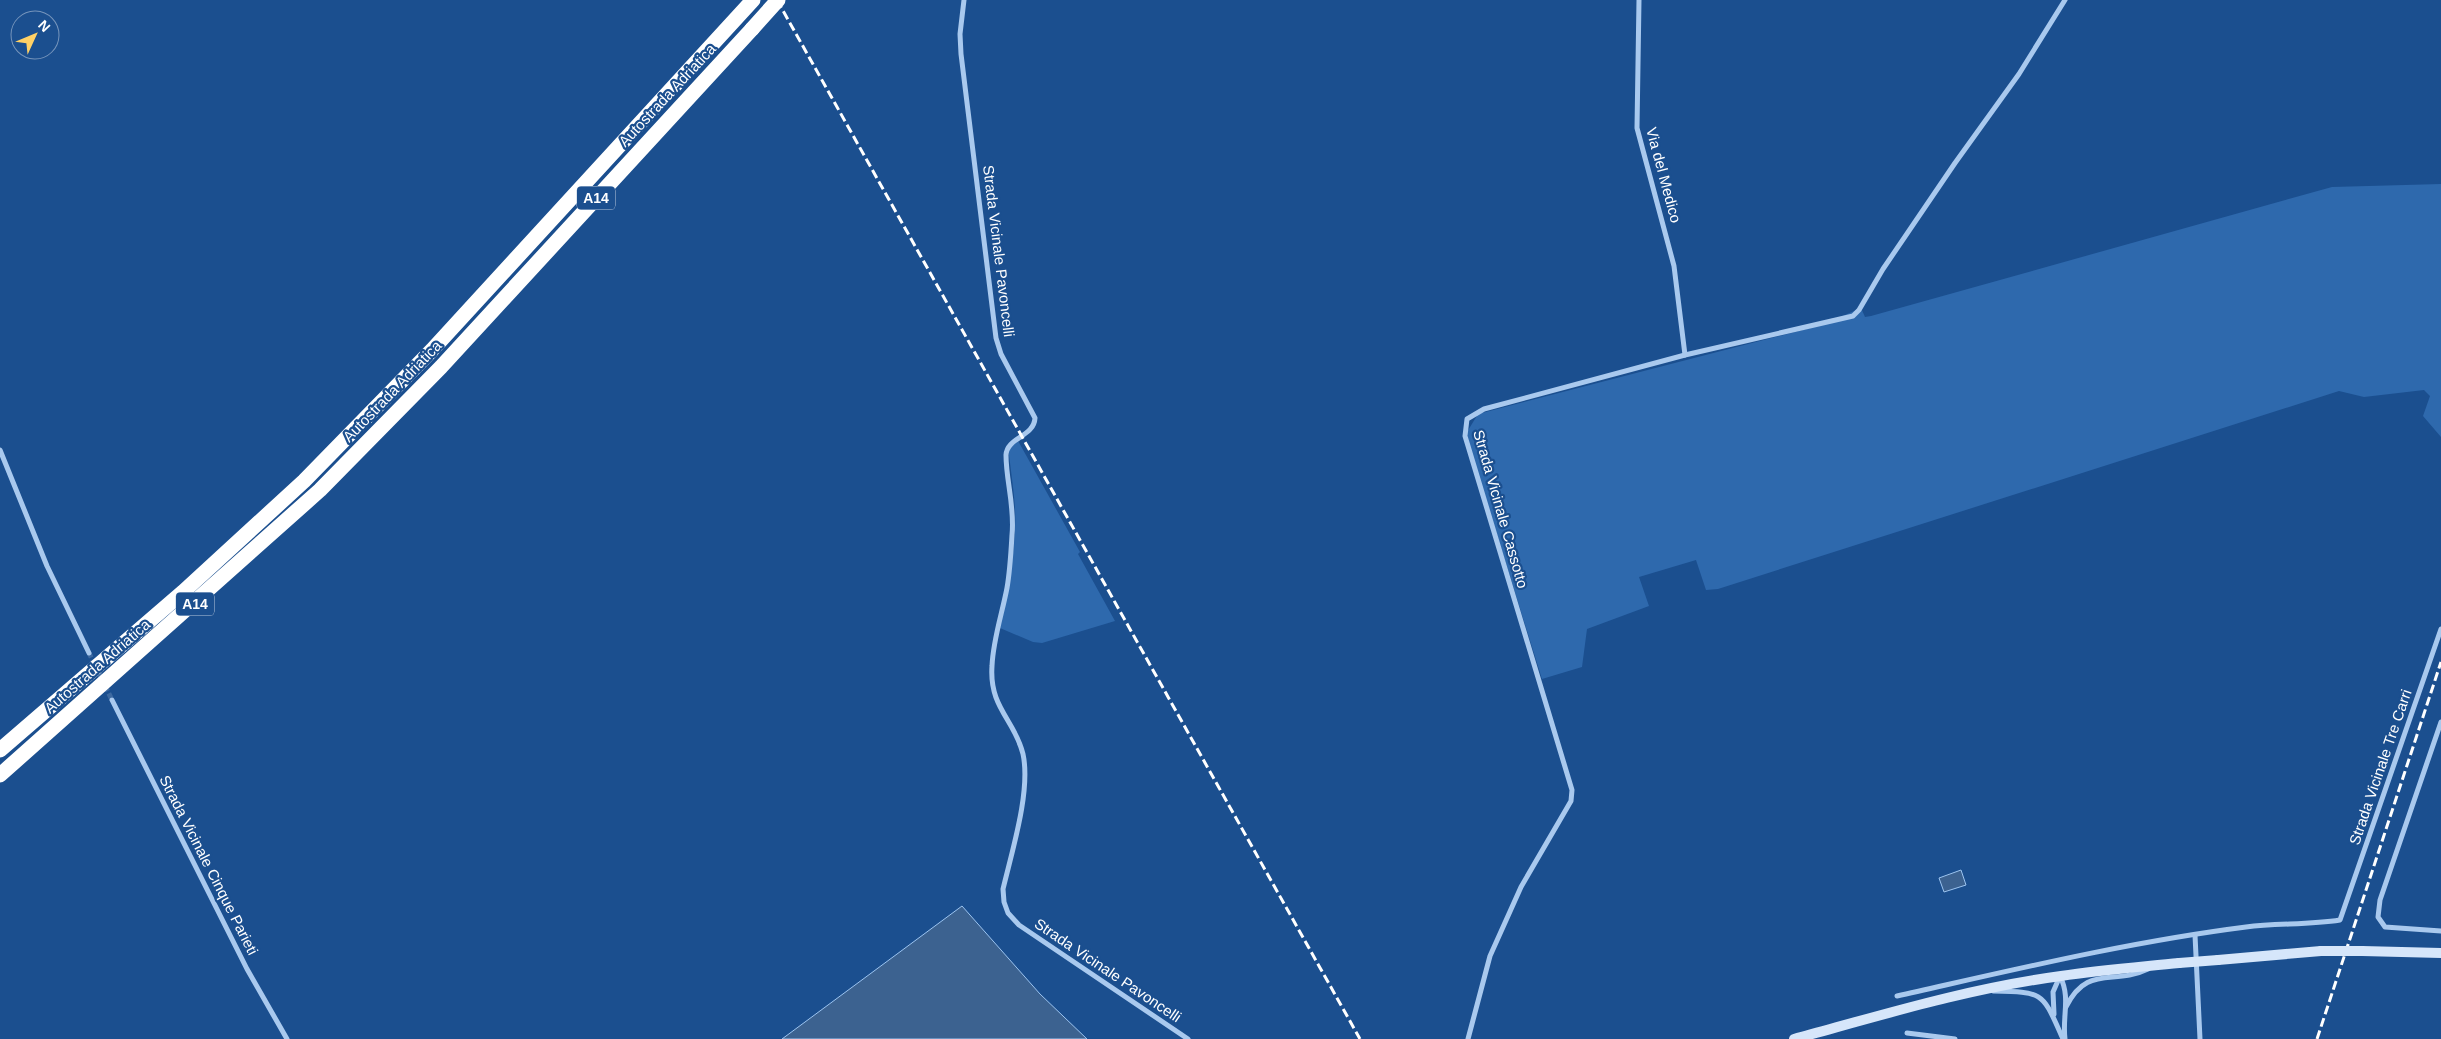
<svg xmlns="http://www.w3.org/2000/svg" width="2441" height="1039" viewBox="0 0 2441 1039" font-family="Arial,sans-serif">
<style>
.green{fill:#2e69ad}
.water{fill:#3c6290;stroke:#9cc4f0}
.lines{fill:none;stroke-linecap:round;stroke-linejoin:round}
.minor-tunnel{stroke:#3d69a0;stroke-width:5;stroke-dasharray:5 2.5;stroke-linecap:butt}
.minor{stroke:#a9c9ee;stroke-width:5}
.secondary{stroke:#d6e6fa;stroke-width:10}
.motorway{stroke:#fff;stroke-width:15}
.rail{stroke:#fff;stroke-width:3;stroke-dasharray:9 4;stroke-linecap:butt}
.secondary-bridge{stroke:#d6e6fa;stroke-width:10}
.motorway-bridge{stroke:#fff;stroke-width:15}
.labels{text-anchor:middle;dominant-baseline:central;stroke-width:4.5;stroke-linejoin:round;paint-order:stroke}
.shield{fill:#1b4f8f;stroke:#bbcadd;stroke-width:1}
.shield-label{font-size:14px;font-weight:bold;fill:#fff}
.street-label{font-size:15px;fill:#fff;stroke:#1b4f8f}
</style>
<rect width="100%" height="100%" fill="#1b4f8f"/>
<g class="green">
<path d="M2441 184V437L2423 416 2430 396 2424 390 2364 397 2339 391 1718 589 1706 590 1696 560 1639 577 1649 606 1587 629 1582 667 1542 679 1470 448 1467 432 1478 414 1822 325 1861 308 1865 317 1871 316 2332 187Z"/>
<path d="M1017 439 1080 552 1078 554 1115 621 1042 643 1033 642 1000 628C1007 590 1017 548 1015 509 1014 491 1011 472 1009 455V450Z"/>
</g>
<g class="water">
<path d="M1961 870 1966 885 1944 892 1939 878Z"/>
<path d="M962 906 1040 994 1087 1039H782Z"/>
</g>
<g class="lines">
<path class="minor-tunnel" d="M89 653 112 700"/>
<g class="minor">
<path d="M964 0 960 34 961 54 996 338 1001 354 1035 418C1034 437 1007 437 1006 455 1006 481 1015 507 1012 535 1011 552 1010 571 1007 588 1002 614 993 640 992 666 989 708 1015 720 1023 754 1031 791 1012 851 1003 889L1004 902 1008 913 1019 925 1188 1039"/>
<path d="M1639 0 1637 128 1674 266 1685 355"/>
<path d="M0 450 47 566 89 653"/>
<path d="M112 700 247 969 287 1039"/>
<path d="M2441 722 2380 900 2378 917 2385 927 2441 931"/>
<path d="M2195 935 2200 1039"/>
<path d="M2060 976C2071 998 2062 1016 2065 1039"/>
<path d="M1993 991C2045 992 2042 992 2063 1039"/>
<path d="M1897 996C2013 970 2128 942 2246 927 2277 923 2309 925 2340 920L2441 629"/>
<path d="M2066 1007C2087 964 2113 986 2148 969"/>
<path d="M2054 1014 2053 992 2060 976"/>
<path d="M1907 1033 1955 1039"/>
<path d="M1468 1039 1490 956 1521 887 1571 801 1572 790 1465 436 1467 419 1484 409 1685 355 1853 316 1859 310 1883 269 1955 163 2019 74 2065 0"/>
</g>
<g class="secondary">
<path d="M2362 951 2441 953"/>
<path d="M2218 960 2321 951"/>
<path d="M1794 1039C1882 1015 1970 988 2061 976 2100 970 2140 967 2179 963"/>
</g>
<g class="motorway">
<path d="M0 750 183 592 304 481 432 350 753 0"/>
<path d="M0 775 320 490 441 367 752 29"/>
</g>
<g class="rail">
<path d="M777 0 1360 1039"/>
<path d="M2317 1039 2441 662"/>
</g>
<g class="secondary-bridge">
<path d="M2321 951H2362"/>
<path d="M2179 963 2218 960"/>
</g>
<path class="motorway-bridge" d="M752 29 778 0"/>
</g>
<g class="labels">
<g class="shield">
<rect x="577" y="186.5" width="38" height="23" rx="4"/>
<rect x="176" y="592.5" width="38" height="23" rx="4"/>
</g>
<g class="shield-label">
<text x="596" y="198">A14</text>
<text x="195" y="604">A14</text>
</g>
<g class="street-label">
<text transform="translate(667 95) rotate(-47)">Autostrada Adriatica</text>
<text transform="translate(1664 175) rotate(75)">Via del Medico</text>
<text transform="translate(999 251) rotate(83)">Strada Vicinale Pavoncelli</text>
<text transform="translate(392 391) rotate(-46)">Autostrada Adriatica</text>
<text transform="translate(1501 509) rotate(74)">Strada Vicinale Cassotto</text>
<text transform="translate(97 666) rotate(-41)">Autostrada Adriatica</text>
<text transform="translate(2380 767) rotate(-71)">Strada Vicinale Tre Carri</text>
<text transform="translate(209 865) rotate(63)">Strada Vicinale Cinque Parieti</text>
<text transform="translate(1108 970) rotate(34)">Strada Vicinale Pavoncelli</text>
</g>
</g>
<g transform="translate(35 35) rotate(46)"><circle r="24" fill="#1b4f8f" stroke="#7695bc"/>
<path d="M0-4L9 19L0 12L-9 19Z" fill="#ffd166"/>
<text y="-8" font-size="14" font-weight="bold" text-anchor="middle" fill="#ffffff">N</text>
</g>
</svg>
